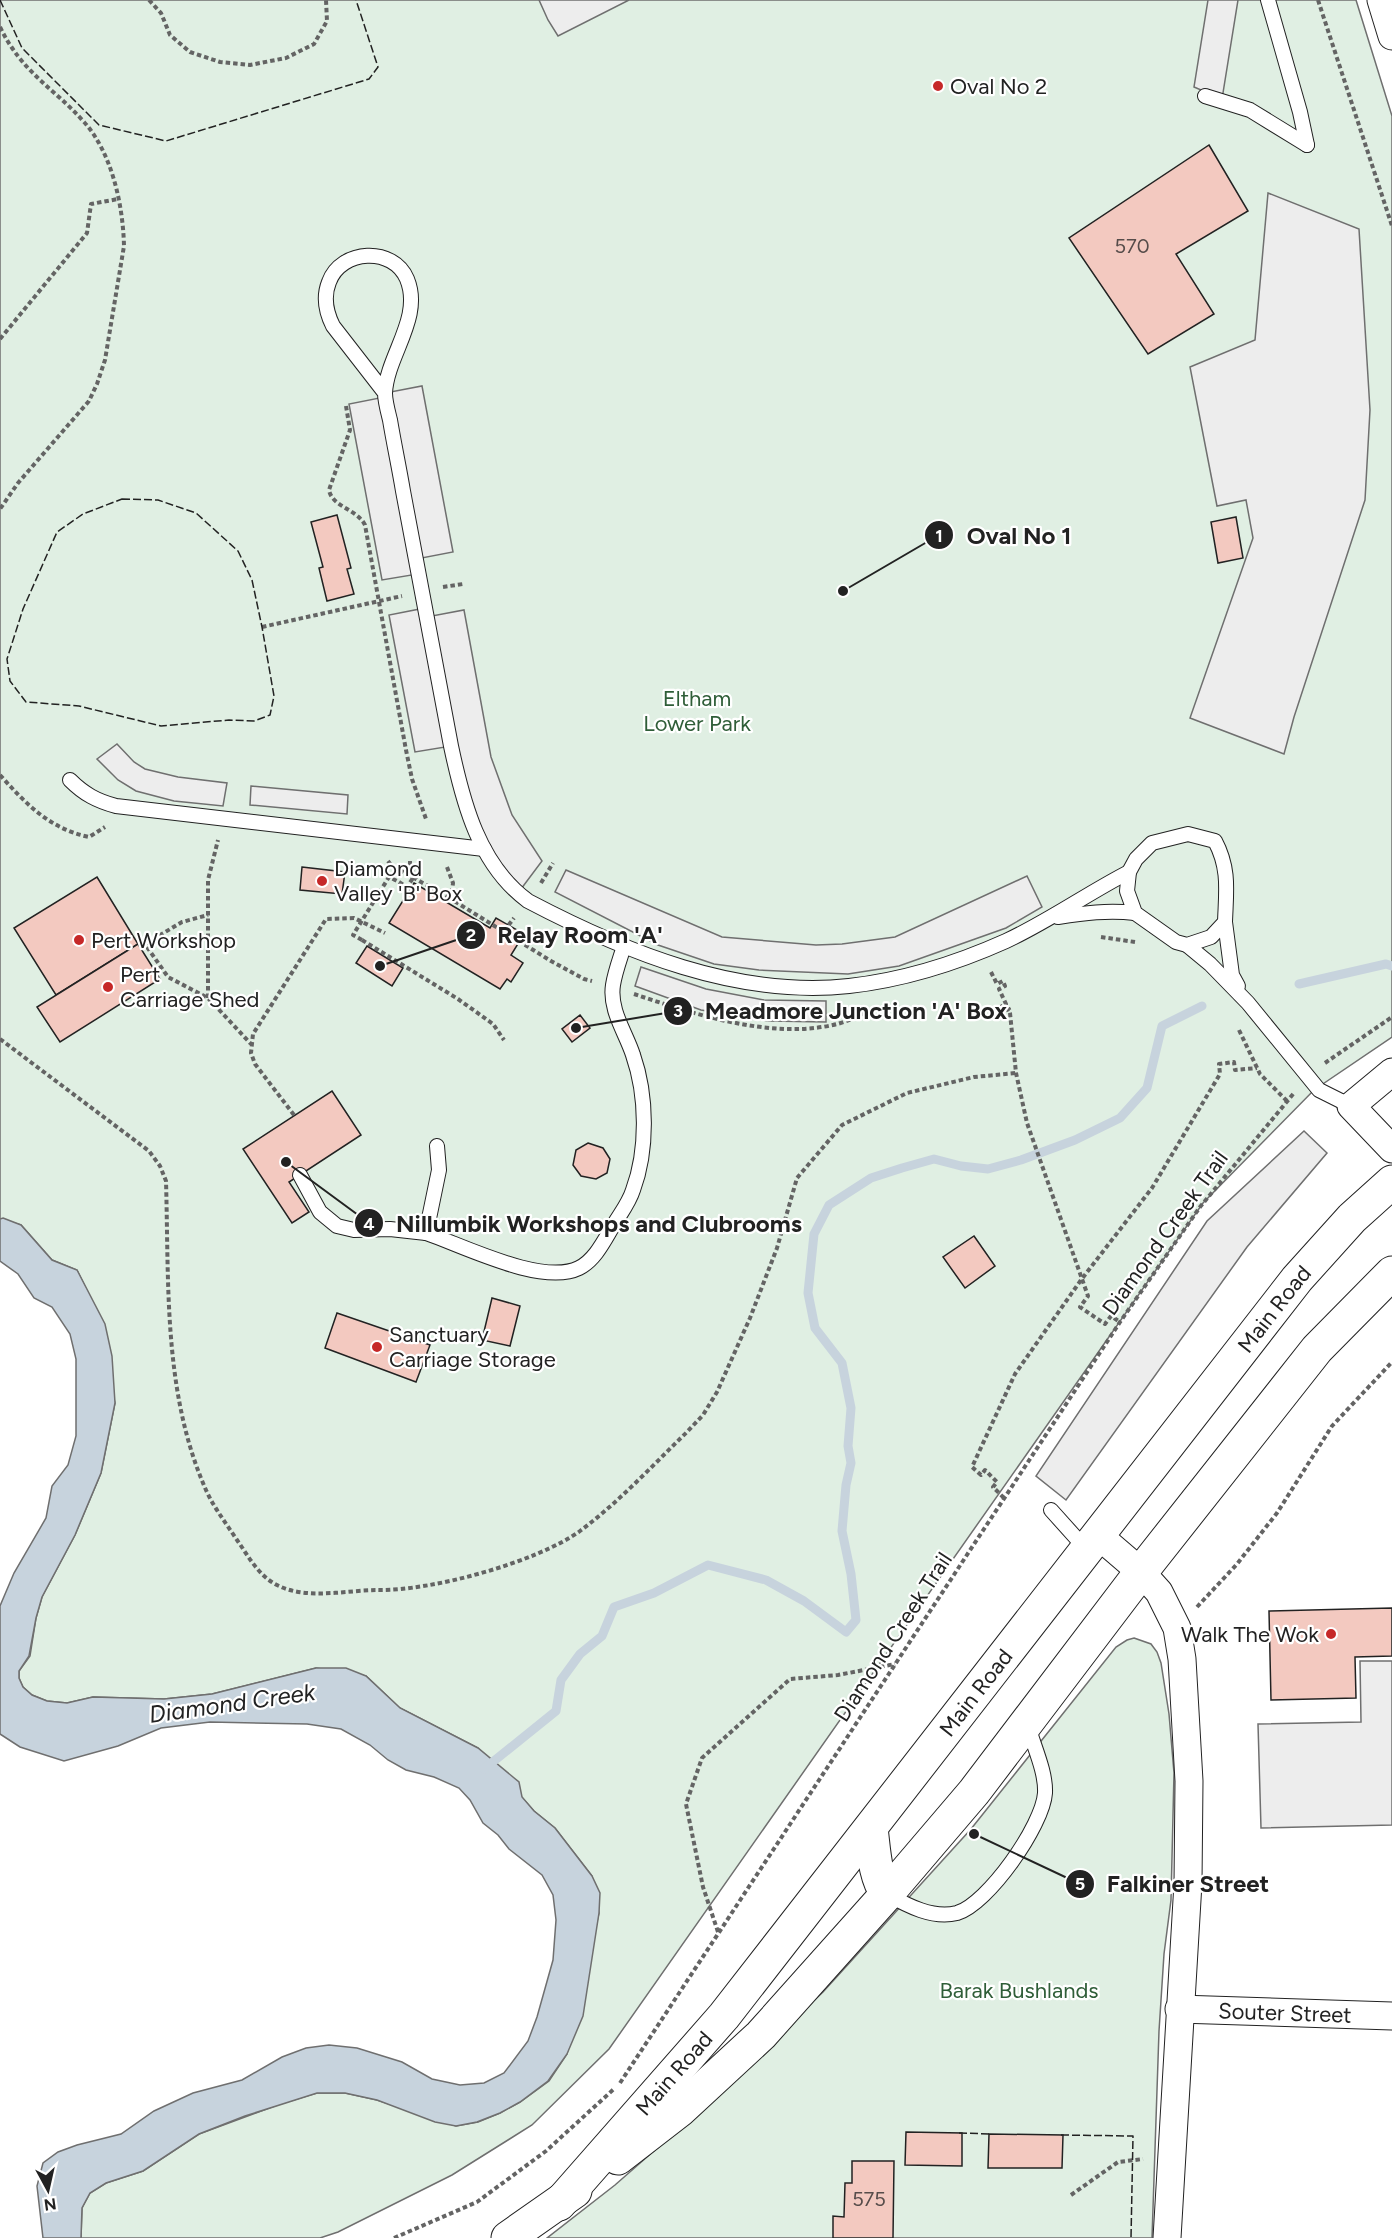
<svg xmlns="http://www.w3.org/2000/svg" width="1392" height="2238" viewBox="0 0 1392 2238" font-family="Figtree,sans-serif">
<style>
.green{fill:#e0efe3;stroke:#6f6f6f;stroke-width:1.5}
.parking{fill:#ededed;stroke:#6f6f6f;stroke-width:1.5}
.water{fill:#c7d3dd;stroke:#6f6f6f;stroke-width:1.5}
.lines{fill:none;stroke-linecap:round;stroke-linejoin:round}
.stream{stroke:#c7d3dd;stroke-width:9}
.building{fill:#f3c9c0;stroke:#222;stroke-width:1.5}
.service-casing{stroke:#222;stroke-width:16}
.minor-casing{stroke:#222;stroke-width:29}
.primary-casing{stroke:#222;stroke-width:35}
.path{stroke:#646464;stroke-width:4;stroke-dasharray:4.5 3;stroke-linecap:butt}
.service{stroke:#fff;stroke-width:14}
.minor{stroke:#fff;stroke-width:27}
.primary{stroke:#fff;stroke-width:33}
.path-bridge{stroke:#646464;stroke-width:4;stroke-dasharray:4.5 3;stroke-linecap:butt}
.fence{stroke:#222;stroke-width:1.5;stroke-dasharray:8 3;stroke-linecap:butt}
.poi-dot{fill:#c62828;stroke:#fff;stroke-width:2}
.labels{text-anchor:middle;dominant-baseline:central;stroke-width:4.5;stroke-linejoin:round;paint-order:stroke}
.number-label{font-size:20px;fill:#564c4a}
.poi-label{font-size:22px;fill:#222;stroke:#fff;text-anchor:start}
.park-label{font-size:22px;fill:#2f5e38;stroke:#fff}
.street-label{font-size:22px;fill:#222;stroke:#fff}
.water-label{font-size:24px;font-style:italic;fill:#222;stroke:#fff}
.leader{fill:none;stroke:#222;stroke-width:2}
.callout-dot{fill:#222;stroke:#fff;stroke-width:2}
.mark-label{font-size:18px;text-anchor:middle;font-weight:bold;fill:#fff}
.callout-label{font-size:24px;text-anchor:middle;font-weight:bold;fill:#222;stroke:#fff;stroke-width:4.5;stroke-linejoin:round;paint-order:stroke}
</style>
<rect width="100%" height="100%" fill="#fff"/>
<g class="green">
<path d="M0 0H1356L1392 116V1037L1314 1090 1203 1203 609 2049 532 2125 452 2175 338 2232 320 2238H81L82 2208 90 2193 106 2183 143 2171 199 2134 280 2104 317 2093H345L377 2100 456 2126 478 2122 500 2113 520 2102 549 2081 567 2054 599 1913 592 1876 555 1828 534 1811 478 1748 400 1708 366 1676 316 1668 212 1694 164 1699 93 1697 67 1703 47 1701 32 1695 23 1687 19 1678V1671L30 1656 36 1618 42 1597 75 1535 101 1473 115 1403 90 1297 77 1270 52 1260 21 1225 0 1219Z"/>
<path d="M1134 1638 1151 1644 1157 1652 1161 1663 1169 1714 1174 1773 1171 1900 1164 1954 1159 2031 1152 2238H547L615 2185 663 2143 823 1992 971 1829 1116 1647 1127 1640Z"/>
</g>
<g class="parking">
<path d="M539 0H629L558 36 548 20Z"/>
<path d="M1208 0H1238L1222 99 1194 87Z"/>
<path d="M1268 193 1359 229 1370 410 1365 500 1294 717 1284 754 1190 718 1253 538 1246 500 1217 506 1190 367 1255 340Z"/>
<path d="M422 386 453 552 416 559 418 574 382 580 349 404 385 397V393Z"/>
<path d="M425 608 427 617 464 610 491 757 512 815 542 861 518 893 495 868 451 746 415 752 389 615Z"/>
<path d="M117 744 134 762 145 769 178 777 227 783 223 806 174 801 136 791 118 780 97 759Z"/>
<path d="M251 786 348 795 347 814 250 805Z"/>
<path d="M566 870 722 937 816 945 842 944 895 937 1027 876 1042 907 1006 928 899 966 848 974 759 970 714 964 658 945 555 892Z"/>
<path d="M641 967 706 989 764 1000 826 1001V1022L769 1021 701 1010 635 986Z"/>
<path d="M1304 1131 1327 1153 1247 1247 1066 1500 1036 1476 1207 1221Z"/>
<path d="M1360 1661H1392V1825L1261 1828 1258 1724 1361 1722Z"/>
</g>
<path class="water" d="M3 1218 21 1225 52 1260 77 1270 105 1324 112 1356 115 1403 101 1473 75 1535 42 1597 36 1618 29 1656 19 1671V1678L23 1687 32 1695 47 1701 67 1703 93 1697 164 1699 212 1694 316 1668H346L366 1676 400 1708 478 1748 519 1782 522 1797 534 1811 555 1828 592 1876 600 1893 599 1913 583 2016 567 2054 548 2081 520 2102 500 2113 477 2122 456 2126 435 2122 377 2100 345 2093H317L245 2116 199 2134 143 2171 106 2183 90 2193 82 2208 81 2238H43L37 2186 43 2163 58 2152 77 2145 121 2134 154 2111 193 2093 242 2080 282 2057 306 2048 329 2045 357 2048 402 2062 432 2079 460 2085 484 2083 504 2073 528 2041 537 2017 553 1960 556 1920 553 1895 542 1875 509 1849 498 1835 483 1823 470 1800 459 1788 434 1777 406 1770 388 1760 370 1745 341 1729 307 1724 210 1722 161 1728 118 1746 64 1761 20 1747 0 1734V1606L14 1573 46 1518 52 1486 68 1465 76 1436V1359L70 1334 52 1307 34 1298 18 1274 0 1261V1219Z"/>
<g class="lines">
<g class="stream">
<path d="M1299 984 1386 964 1392 966"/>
<path d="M484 1769 556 1711 561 1680 580 1654 602 1636 614 1607 654 1593 708 1565 766 1580 804 1601 846 1632 856 1620 851 1574 842 1531 846 1485 851 1463 848 1446 851 1408 842 1363 815 1328 808 1293 814 1234 829 1205 871 1178 902 1168 934 1159 961 1166 988 1169 1021 1160 1075 1140 1120 1118 1147 1088 1162 1026 1202 1006"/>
</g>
</g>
<g class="building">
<path d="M1209 145 1248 211 1176 254 1214 314 1148 354 1069 238Z"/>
<path d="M337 515 351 568 347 569 354 594 327 601 319 568 323 567 311 522Z"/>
<path d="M1236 517 1243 558 1218 563 1211 522Z"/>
<path d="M302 867 345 872 342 894 300 890Z"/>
<path d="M97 877 138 944 56 995 14 928Z"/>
<path d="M414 883 490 928 496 918 524 934 511 955 523 963 511 982 507 979 500 989 389 923Z"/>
<path d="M138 944 160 979 60 1042 37 1007Z"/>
<path d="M367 946 403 968 392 986 356 963Z"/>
<path d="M580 1015 590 1028 572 1042 562 1029Z"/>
<path d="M332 1091 361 1135 289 1182 309 1212 292 1223 243 1149Z"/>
<path d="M588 1143 603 1148 610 1159 607 1173 596 1179 581 1176 573 1165 576 1150Z"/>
<path d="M974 1236 995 1266 965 1288 943 1257Z"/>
<path d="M492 1298 520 1306 510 1346 482 1340Z"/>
<path d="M337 1313 430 1345 416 1382 325 1348Z"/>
<path d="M1392 1608V1656L1355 1657 1356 1698 1271 1700 1269 1611Z"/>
<path d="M906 2132 962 2133V2166L905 2165Z"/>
<path d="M989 2134 1063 2135 1062 2168H988Z"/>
<path d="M852 2161H894L893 2238H833V2216L844 2217 845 2183H852Z"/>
</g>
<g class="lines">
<defs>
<g id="service">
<path d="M1268 0 1300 112 1307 145"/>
<path d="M1205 96 1250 110 1307 145"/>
<path d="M385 393 333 326C326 312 323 297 329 282 341 249 393 246 407 279 423 318 387 355 385 393 385 401 388 412 390 420 394 444 399 467 403 491 419 576 435 661 451 746 463 803 479 865 528 901 625 952 737 998 849 986 903 980 957 963 1006 941 1049 921 1088 893 1129 872"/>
<path d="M70 780C84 794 97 801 116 806L484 849"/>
<path d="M1188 834 1215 841C1230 869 1226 892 1225 922L1211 937 1187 945 1176 942 1135 913 1127 891 1129 872 1136 859 1152 843Z"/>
<path d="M1058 917C1084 913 1108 910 1135 913"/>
<path d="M1225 922 1232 975 1238 986"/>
<path d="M1187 945 1210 964 1248 1003 1319 1090 1351 1106"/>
<path d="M437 1146 439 1170 426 1233C464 1246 542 1286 579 1268 595 1260 604 1241 613 1226 620 1214 629 1203 633 1190 648 1150 647 1095 633 1055 626 1033 609 1010 613 985 615 972 620 959 624 946"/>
<path d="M300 1175 320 1212 337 1226 354 1230 390 1229 426 1233"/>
<path d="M1051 1510 1086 1549"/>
<path d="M887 1894C908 1906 933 1919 957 1913 988 1904 1043 1825 1045 1793 1046 1772 1034 1747 1028 1726"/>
</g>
<g id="minor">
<path d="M1381 0 1392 36"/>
<path d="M1392 1072 1351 1106 1392 1149"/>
<path d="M1099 1536 1141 1572 1159 1592 1177 1628 1182 1659 1189 1781 1188 1883 1167 2238"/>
<path id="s1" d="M1179 2009 1392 2016"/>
</g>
<g id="primary">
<path d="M871 1828C874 1850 874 1875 887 1894"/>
<path d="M618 2158 680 2110 761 2035 887 1894 974 1792 1141 1572 1317 1349 1392 1273"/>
<path id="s2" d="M559 2204 724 2016 1297 1279 1352 1218 1392 1182"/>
<path d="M508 2238 575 2191"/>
</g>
</defs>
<use href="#service" class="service-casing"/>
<use href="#minor" class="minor-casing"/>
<use href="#primary" class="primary-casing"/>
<g class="path">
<path d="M149 0 161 13 170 35 190 52 220 62 250 65 286 58 314 44 327 21 326 0"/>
<path d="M1318 0 1392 226"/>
<path d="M0 27C23 74 52 86 84 122 112 153 123 205 124 246L105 360 97 384 89 401 18 483 0 509"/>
<path d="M0 339 87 233 91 204 118 199"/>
<path d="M346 406 350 430 329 490C332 507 357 509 365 525L406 750 412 779 426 819"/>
<path d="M443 587 463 584"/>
<path d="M262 627 402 596"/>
<path d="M0 775C26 804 50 829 89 837L105 827"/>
<path d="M388 861 391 865 451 899"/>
<path d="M410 861V867L417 879"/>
<path d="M447 867 453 883 451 899 551 961 584 979 592 981"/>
<path d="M399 882 407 887 413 878"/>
<path d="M541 883 553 863"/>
<path d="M504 931 514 918"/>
<path d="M1101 937 1135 942"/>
<path d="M362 940 458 999 493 1024 504 1040"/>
<path d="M140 947 182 922 208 915"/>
<path d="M147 947 168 977 208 998 251 1044"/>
<path d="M991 972 997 984 1003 981 1005 986 999 989 1006 1004 1002 1006 1005 1011 1009 1009 1010 1013 1016 1073 1027 1123 1088 1296 1080 1307 1105 1324 1111 1316 1120 1322"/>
<path d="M634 994C694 1014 769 1039 833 1025 848 1022 862 1014 876 1007"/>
<path d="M208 998V880L218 840"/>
<path d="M1239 1030 1260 1074 1287 1101"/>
<path d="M0 1039 149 1151 160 1166 166 1181C169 1284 163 1393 206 1490 214 1508 226 1523 237 1540 249 1557 259 1577 279 1586 308 1600 347 1590 378 1590 432 1591 537 1562 580 1531 619 1502 653 1465 687 1432L703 1415 717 1392 750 1318 777 1248 797 1178 842 1125 907 1093 974 1077 1016 1073"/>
<path d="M1325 1063 1392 1017"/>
<path d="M294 1115 255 1064 251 1053 253 1034 326 919 354 918 385 933"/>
<path d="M1004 1498 993 1487 997 1482 985 1470 981 1475 972 1467 1015 1374 1081 1280 1152 1188 1220 1074 1219 1064 1234 1062 1235 1070 1257 1068"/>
<path d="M1197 1607 1237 1564 1277 1513 1332 1426 1392 1362"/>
<path d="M718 1932 703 1887 686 1804 702 1758 790 1679 838 1675 895 1664"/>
<path d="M620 2083 1120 1322 1200 1207 1294 1093"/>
<path d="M1071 2195 1118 2162 1143 2159"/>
<path d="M394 2238 477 2202 546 2151 615 2088"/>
</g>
<use href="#service" class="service"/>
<use href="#minor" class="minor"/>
<use href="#primary" class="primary"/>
<path class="path-bridge" d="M362 940 353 935 389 877 399 882"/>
<g class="fence">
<path d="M0 0 22 48 99 125 166 141 369 79 378 67 356 0"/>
<path d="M122 499 158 500 196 513 238 551 252 580 262 627 274 696 270 715 254 721 229 720 161 726 79 706 26 702 10 681 7 659 23 609 57 532 83 514Z"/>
<path d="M959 2133 992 2134"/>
<path d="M1061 2135 1133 2136 1131 2238"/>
</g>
</g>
<g class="poi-dot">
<circle cx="938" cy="86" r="6"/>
<circle cx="322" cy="881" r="6"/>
<circle cx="79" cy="940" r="6"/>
<circle cx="108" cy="987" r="6"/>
<circle cx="377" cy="1347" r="6"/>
<circle cx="1331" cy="1634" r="6"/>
</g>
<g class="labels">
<g class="number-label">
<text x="1132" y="246">570</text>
<text x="869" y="2199">575</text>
</g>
<g class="poi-label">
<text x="950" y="86">Oval No 2</text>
<text x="334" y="868">Diamond<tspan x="334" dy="25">Valley 'B' Box</tspan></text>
<text x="91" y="940">Pert Workshop</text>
<text x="120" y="974">Pert<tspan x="120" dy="25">Carriage Shed</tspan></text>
<text x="389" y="1334">Sanctuary<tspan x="389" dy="25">Carriage Storage</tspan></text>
<text x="1319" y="1634" text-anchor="end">Walk The Wok</text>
</g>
<g class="park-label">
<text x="697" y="698">Eltham<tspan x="697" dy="25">Lower Park</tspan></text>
<text x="1019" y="1990">Barak Bushlands</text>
</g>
<g class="street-label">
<text transform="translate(1165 1233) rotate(-54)">Diamond Creek Trail</text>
<text stroke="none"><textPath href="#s2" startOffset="1146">Main Road</textPath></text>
<text transform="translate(893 1637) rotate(-57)">Diamond Creek Trail</text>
<text stroke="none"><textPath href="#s2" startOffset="660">Main Road</textPath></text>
<text stroke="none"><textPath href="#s1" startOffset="106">Souter Street</textPath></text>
<text stroke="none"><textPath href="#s2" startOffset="174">Main Road</textPath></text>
</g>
<g class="water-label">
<text transform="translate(232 1703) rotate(-8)">Diamond Creek</text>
</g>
</g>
<path class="leader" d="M843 591L939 535M380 966L471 935M576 1028L678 1011M286 1162L369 1223M974 1834L1080 1884"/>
<g class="callout-dot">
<circle cx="843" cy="591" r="6"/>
<circle cx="380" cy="966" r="6"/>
<circle cx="576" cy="1028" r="6"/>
<circle cx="286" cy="1162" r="6"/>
<circle cx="974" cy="1834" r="6"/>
<circle cx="939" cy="535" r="15"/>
<circle cx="471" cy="935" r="15"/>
<circle cx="678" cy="1011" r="15"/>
<circle cx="369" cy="1223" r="15"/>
<circle cx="1080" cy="1884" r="15"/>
</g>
<g class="mark-label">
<text x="939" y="542">1</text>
<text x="471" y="941">2</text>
<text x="678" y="1017">3</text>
<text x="369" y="1230">4</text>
<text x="1080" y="1890">5</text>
</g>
<g class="callout-label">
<text x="1019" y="544">Oval No 1</text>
<text x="580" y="943">Relay Room 'A'</text>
<text x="856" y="1019">Meadmore Junction 'A' Box</text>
<text x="599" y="1232">Nillumbik Workshops and Clubrooms</text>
<text x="1188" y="1892">Falkiner Street</text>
</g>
<g transform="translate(48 2190) rotate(172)" stroke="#ffffff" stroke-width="4.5" paint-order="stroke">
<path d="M0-4.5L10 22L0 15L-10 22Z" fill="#222222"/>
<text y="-9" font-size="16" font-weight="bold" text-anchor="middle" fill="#222222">N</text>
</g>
</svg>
